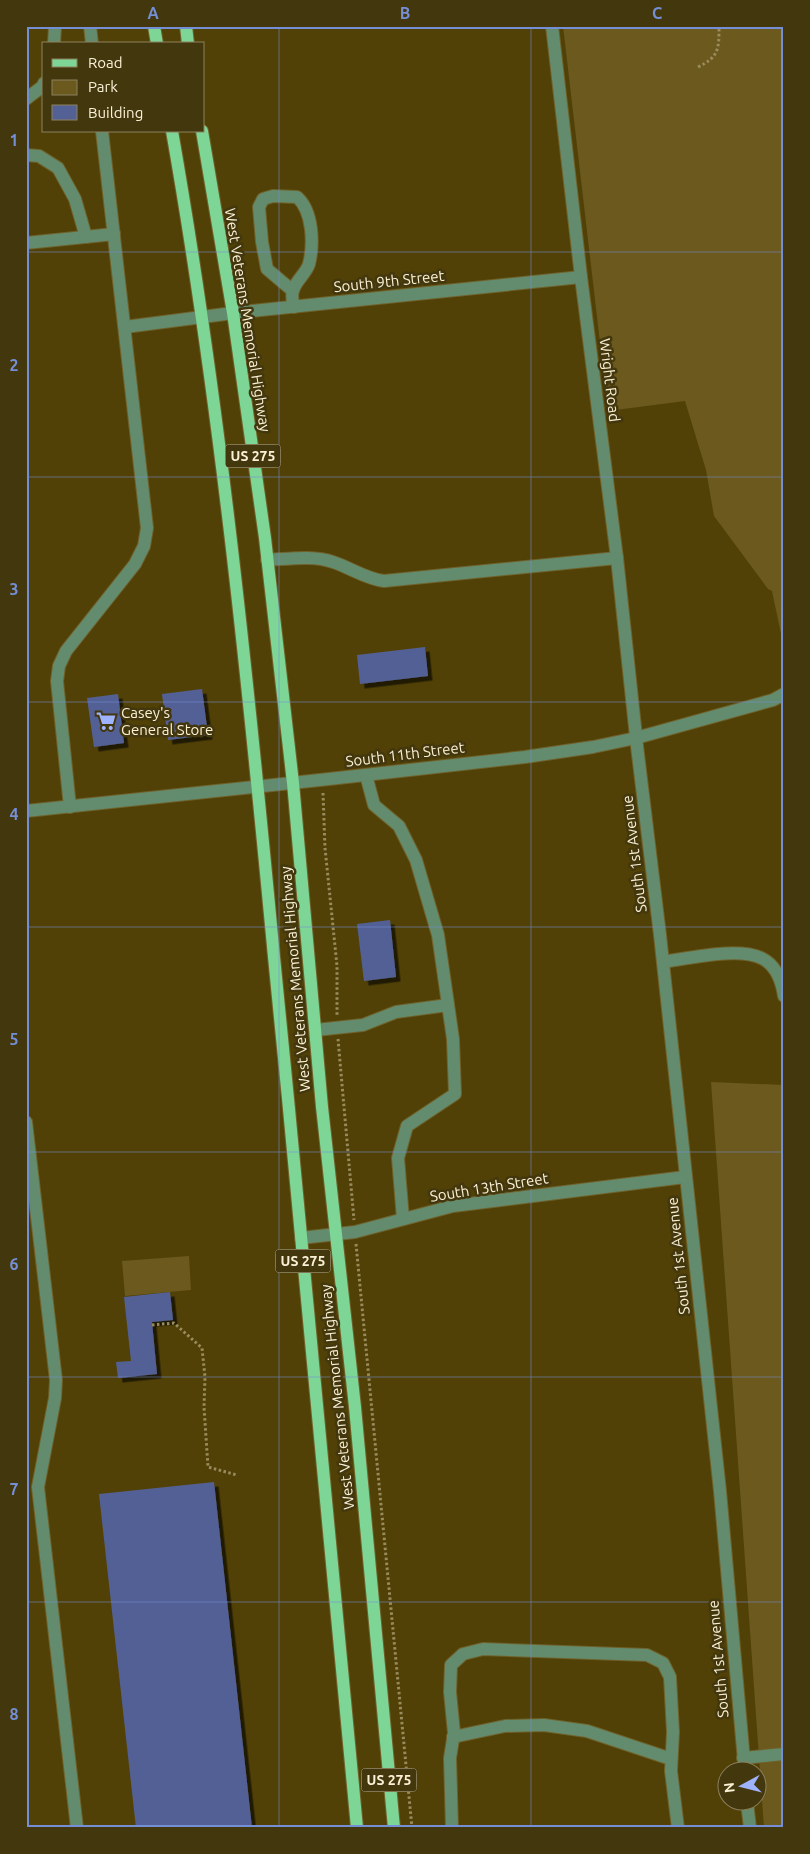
<svg xmlns="http://www.w3.org/2000/svg" width="810" height="1854" viewBox="0 0 810 1854" font-family="Ubuntu,sans-serif">
<style>
.green{fill:#6b591e}
.building{fill:#536195;filter:url(#shadow)}
.lines{fill:none;stroke-linecap:round;stroke-linejoin:round}
.minor-casing{stroke:#6f612b;stroke-width:14}
.major-casing{stroke:#6f612b;stroke-width:14}
.path{stroke:#988b5d;stroke-width:3;stroke-dasharray:2.5 2.5;stroke-linecap:butt}
.minor{stroke:#638c6e;stroke-width:12}
.major{stroke:#7dd596;stroke-width:12}
.grid{fill:none;stroke:#758fd7;stroke-width:1;stroke-opacity:0.55}
.labels{text-anchor:middle;dominant-baseline:central;stroke-width:5;stroke-linejoin:round;paint-order:stroke}
.shield{fill:#43370e;stroke:#c3b99a;stroke-width:1}
.shield-label{font-size:14px;font-weight:bold;fill:#faf1d6}
.street-label{font-size:15px;fill:#faf1d6;stroke:#43370e}
.poi-label{font-size:15px;fill:#faf1d6;stroke:#43370e;text-anchor:start}
.neatline{fill:none;stroke:#758fd7;stroke-width:2}
.grid-label{font-size:16px;text-anchor:middle;font-weight:bold;fill:#758fd7}
</style>
<defs>
<filter id="shadow"><feDropShadow dx="4.5" dy="4.5" stdDeviation="0" flood-color="#0009"/></filter>
</defs>
<rect width="100%" height="100%" fill="#514106"/>
<g class="green">
<path d="M563 26H784V648L772 591 768 589 714 516 706 470 685 401 608 411Z"/>
<path d="M711 1082 784 1085V1828H764Z"/>
<path d="M189 1256 191 1290 125 1296 122 1261Z"/>
</g>
<g class="building">
<path d="M425 647 428 676 360 684 357 655Z"/>
<path d="M202 689 208 735 168 740 162 694Z"/>
<path d="M118 694 124 743 94 747 87 698Z"/>
<path d="M390 920 396 977 364 981 357 924Z"/>
<path d="M170 1292 173 1320 152 1322 157 1374 118 1378 116 1362 131 1361 124 1297Z"/>
<path d="M214 1482 252 1828H136L99 1494Z"/>
</g>
<g class="lines">
<defs>
<g id="minor">
<path d="M90 26 92 44"/>
<path d="M552 26 581 277 617 558 637 746 660 935 720 1491 745 1772"/>
<path d="M54 44 55 26"/>
<path d="M26 99 43 86 44 83"/>
<path d="M26 155 39 156 58 168 75 199 86 237"/>
<path d="M26 243 114 234"/>
<path d="M293 291 267 269 262 242 259 207 263 199 273 196 297 197C313 211 314 244 309 264 306 274 295 281 293 291 291 296 293 303 294 307"/>
<path d="M125 327 233 313 581 277"/>
<path d="M267 560C289 559 313 555 333 562 351 568 366 579 384 581L617 558"/>
<path d="M366 775 374 805 399 826 416 860 438 935 453 1039 455 1094 407 1126 398 1158 403 1219"/>
<path d="M70 807 57 681 59 666 66 651 135 564 144 546 147 528 102 131"/>
<path d="M26 811 329 779 525 757 593 747 636 738 773 700 784 694"/>
<path d="M663 962C681 959 699 956 718 954 754 951 778 955 784 996"/>
<path d="M316 1030 363 1025 396 1012 448 1005"/>
<path d="M26 1122 56 1380 55 1398 38 1487 77 1828"/>
<path d="M301 1238 355 1232 453 1206 685 1177"/>
<path d="M453 1737 505 1726 544 1725 587 1731 671 1759"/>
<path d="M743 1758 784 1754"/>
<path d="M747 1802 750 1828"/>
<path d="M452 1828 450 1758 454 1733 450 1692 451 1665 463 1654 483 1649 647 1655 663 1663 670 1677 673 1732 671 1771 678 1828"/>
</g>
<g id="major">
<path d="M154 26 157 44"/>
<path d="M186 26 188 44"/>
<path d="M172 131C220 404 248 681 274 957 303 1247 330 1537 357 1828"/>
<path d="M202 131 233 313 265 538 293 783 322 1107 355 1407 394 1828"/>
</g>
</defs>
<use href="#minor" class="minor-casing"/>
<use href="#major" class="major-casing"/>
<g class="path">
<path d="M698 67C719 57 719 49 719 26"/>
<path d="M323 793 325 848 337 966V1016"/>
<path d="M338 1039 354 1220"/>
<path d="M356 1244 412 1828"/>
<path d="M152 1325 174 1323 202 1348 205 1377 204 1407 208 1467 237 1475"/>
</g>
<use href="#minor" class="minor"/>
<use href="#major" class="major"/>
</g>
<path class="grid" d="M279 26V1828M531 26V1828M26 252H784M26 477H784M26 702H784M26 927H784M26 1152H784M26 1377H784M26 1602H784"/>
<defs>
<symbol id="supermarket-bare" viewBox="-9 -9 18 18"><path d="M-6-5.5h2.5l.6 2H6L4.5 2H-2.5L-4.4-4H-6ZM-1.5 3.2a1.3 1.3 0 1 0 .1 0ZM3 3.2a1.3 1.3 0 1 0 .1 0Z" fill="#9fb3fd" stroke="#43370e" stroke-width="2.5" paint-order="stroke"/></symbol>
</defs>
<g fill-rule="evenodd">
<use href="#supermarket-bare" x="92" y="707" width="28" height="28"/>
</g>
<g class="labels">
<g class="shield">
<rect x="225.5" y="444.5" width="55" height="23" rx="4"/>
<rect x="275.5" y="1249.5" width="55" height="23" rx="4"/>
<rect x="361.5" y="1768.5" width="55" height="23" rx="4"/>
</g>
<g class="shield-label">
<text x="253" y="456">US 275</text>
<text x="303" y="1261">US 275</text>
<text x="389" y="1780">US 275</text>
</g>
<g class="street-label">
<text transform="translate(389 281) rotate(-6)">South 9th Street</text>
<text transform="translate(248 320) rotate(81)">West Veterans Memorial Highway</text>
<text transform="translate(610 380) rotate(83)">Wright Road</text>
<text transform="translate(405 754) rotate(-7)">South 11th Street</text>
<text transform="translate(634 854) rotate(-97)">South 1st Avenue</text>
<text transform="translate(295 979) rotate(-95)">West Veterans Memorial Highway</text>
<text transform="translate(489 1187) rotate(-9)">South 13th Street</text>
<text transform="translate(678 1256) rotate(-96)">South 1st Avenue</text>
<text transform="translate(337 1397) rotate(-96)">West Veterans Memorial Highway</text>
<text transform="translate(718 1659) rotate(-95)">South 1st Avenue</text>
</g>
<g class="poi-label">
<text x="121" y="712">Casey's<tspan x="121" dy="17">General Store</tspan></text>
</g>
</g>
<rect width="810" height="1854" fill="none" stroke="#43370e" stroke-width="55"/>
<rect x="42" y="42" width="162" height="90" fill="#43370e" stroke="#8c815e"/>
<rect x="52" y="59" width="25" height="8" fill="#7dd596" stroke="#8c815e"/>
<text x="88" y="68" font-size="15" fill="#faf1d6">Road</text>
<rect x="52" y="80" width="25" height="15" fill="#6b591e" stroke="#8c815e"/>
<text x="88" y="92" font-size="15" fill="#faf1d6">Park</text>
<rect x="52" y="105" width="25" height="15" fill="#536195" stroke="#8c815e"/>
<text x="88" y="118" font-size="15" fill="#faf1d6">Building</text>
<g transform="translate(742 1786) rotate(263)"><circle r="24" fill="#43370e" stroke="#8c815e"/>
<path d="M0-4L9 19L0 12L-9 19Z" fill="#9fb3fd"/>
<text y="-8" font-size="14" font-weight="bold" text-anchor="middle" fill="#faf1d6">N</text>
</g>
<rect x="28" y="28" width="754" height="1798" class="neatline"/>
<g class="grid-label">
<text x="153" y="19">A</text>
<text x="405" y="19">B</text>
<text x="657" y="19">C</text>
<text x="14" y="146">1</text>
<text x="14" y="371">2</text>
<text x="14" y="595">3</text>
<text x="14" y="820">4</text>
<text x="14" y="1045">5</text>
<text x="14" y="1270">6</text>
<text x="14" y="1495">7</text>
<text x="14" y="1720">8</text>
</g>
</svg>
